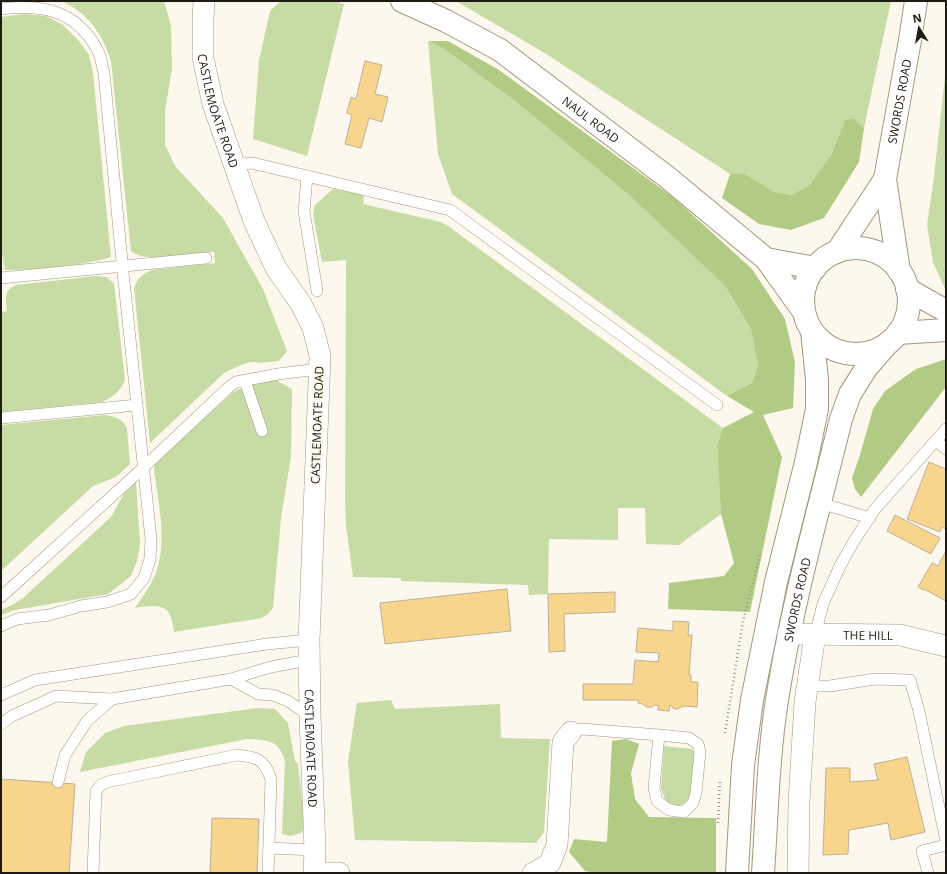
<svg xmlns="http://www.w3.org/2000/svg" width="947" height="874" viewBox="0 0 947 874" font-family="'Open Sans',sans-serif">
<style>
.green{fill:#c7dba4}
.forest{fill:#b2cb84}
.building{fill:#f8d58d;stroke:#bcb097}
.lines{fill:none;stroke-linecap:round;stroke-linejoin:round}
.service-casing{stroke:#a3977f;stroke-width:12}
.minor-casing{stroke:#a3977f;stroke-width:22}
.tertiary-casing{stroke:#a3977f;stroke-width:24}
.secondary-casing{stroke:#a3977f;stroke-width:24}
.path{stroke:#989389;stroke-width:2.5;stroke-dasharray:1 3;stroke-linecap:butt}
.service{stroke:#fff;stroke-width:11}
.minor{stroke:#fff;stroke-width:21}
.tertiary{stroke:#fff;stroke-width:22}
.secondary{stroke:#fff;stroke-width:22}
.labels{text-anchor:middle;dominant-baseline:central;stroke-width:4;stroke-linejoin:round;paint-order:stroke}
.street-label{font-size:12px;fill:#201b12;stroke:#fdf8ed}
</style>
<rect width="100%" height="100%" fill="#fdf8ed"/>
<g class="green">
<path d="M61 1H164L171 26 172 69 165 111V145L175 166 223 218 263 289 287 351 279 361 259 363C249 359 233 369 224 373L150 443 134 288C137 278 143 274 152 270L215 263 214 252C192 252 148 265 131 251L111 61C102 33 88 13 61 1Z"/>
<path d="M281 1H334L344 4 307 156 253 139 259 60 270 11Z"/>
<path d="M456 1H891L864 128 854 118 845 120 831 155 809 187 791 195 774 192 745 174H730L543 52Z"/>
<path d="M25 14 46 16 63 25 79 41 89 55 93 73 111 257C80 266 37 270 5 270L1 247V17Z"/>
<path d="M428 41 444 49 516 102 629 195 725 286 751 329 758 366 752 383 727 396 452 194 438 154Z"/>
<path d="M946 67V291L933 262 927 225 934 177Z"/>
<path d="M333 189 364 195 363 204 441 222 448 226 723 428 717 445 721 514 679 545 646 544 645 508H618V540L549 539 548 594 529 595 528 585 401 581V578L353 577 346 525 345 502 346 260 322 262 313 214 315 205Z"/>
<path d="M96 276 106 277 114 283 125 380C120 391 114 397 102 402L1 412V312L7 311C6 298 3 291 16 285Z"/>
<path d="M279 377V382L292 389 291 456 281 518 273 608 268 614 262 618 174 632C173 627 172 618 169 613 164 603 144 606 135 608 143 596 152 584 157 570 167 538 158 502 154 469L155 463 232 393 239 389 253 390 252 385 255 382Z"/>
<path d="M105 415C115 417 122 418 127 428L130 464 116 477 93 486 1 571V425Z"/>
<path d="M136 482 140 544 137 561 131 576 108 594 15 610 1 615V610L14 604 24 597 111 517 124 494Z"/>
<path d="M391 700 395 709 500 704 501 738 550 739 544 832 536 843 355 840 348 761 357 703Z"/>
<path d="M258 708 275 709 288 723 295 761 298 764 305 826 301 833 290 836 282 834 285 762C280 740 267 740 247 739L80 772 86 752 105 733 124 726Z"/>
<path d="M664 746 692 749 695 755 691 800 679 806 666 802 661 788Z"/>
</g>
<g class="forest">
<path d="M428 41H448L499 70 674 198 752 269 785 319 795 362 793 408 763 415 782 457 750 612 668 609 669 583 724 576 734 563 721 514 717 445 723 428 754 412 727 396 752 383 758 366 751 329 725 286 629 195 516 102 444 49Z"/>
<path d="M854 118 864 128 859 162 824 218 791 230 759 224 722 198 730 174H745L774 192 791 195 809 186 831 155 845 120Z"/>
<path d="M946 359V387L861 497 855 489 852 478 860 455 873 409 885 391 916 369Z"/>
<path d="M626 739 639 744 631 773 635 799 649 817 716 818V873H595L585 871 569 852 574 839 607 842 612 741Z"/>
</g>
<g class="building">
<path d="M365 61 382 65 375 94 388 97 382 122 369 118 361 148 345 144 352 115 347 113 351 97 356 99Z"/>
<path d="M929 462 946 469V529L942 527 940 532 907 519Z"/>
<path d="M895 515 940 538 931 554 887 531Z"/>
<path d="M946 551V601L924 589V590L918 587 932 563 938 566Z"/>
<path d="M507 589 511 631 385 644 380 603Z"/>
<path d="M615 592V612L564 614 565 651 549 652 548 594Z"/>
<path d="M673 621 689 622 688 635H692L689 675H691V682H698L697 707 683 706 678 709H674L672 706 670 705 669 711 658 710V705H655L652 707H646L643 704 638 703V700H583V684H633L635 660 658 662 659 653 636 652 638 628 673 631Z"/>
<path d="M907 757 925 832 891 840 888 823 849 830 848 854 823 855 826 768H850V782L878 780 874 764Z"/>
<path d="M1 779 75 784 69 873H1Z"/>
<path d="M212 818 259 819 257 873H210Z"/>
</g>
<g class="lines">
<defs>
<g id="service">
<path d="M1 9C43 4 75 10 97 49 101 56 102 66 104 73L123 272 151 539 150 559 144 578 131 594 107 602 81 606 49 615 17 619 1 626"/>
<path d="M234 165 252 163 450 210 717 405"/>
<path d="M307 176 304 211 317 291"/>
<path d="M1 278 206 258"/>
<path d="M245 381 262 431"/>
<path d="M1 418 137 405"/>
<path d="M936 441 946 449"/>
<path d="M820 503 870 518"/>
<path d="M1 597 143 468 230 386 236 382 278 374 319 369"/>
<path d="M815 635 823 604 840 566 854 541 875 509 946 429"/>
<path d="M231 679 258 694 273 695 288 701 310 716"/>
<path d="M808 686H830L875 679 910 680 919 711 946 841"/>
<path d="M1 695 35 680 267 644 309 640"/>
<path d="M1 724 12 716 56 696 112 699 231 679 271 667 309 660"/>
<path d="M571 732 582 729 659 735 654 788 657 801 669 810 684 812 693 803 696 793 700 752 698 744 689 738 659 735"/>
<path d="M58 782 65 755 87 721 112 699"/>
<path d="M269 848 315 850"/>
<path d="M93 873 96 791 101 785 107 782 237 755C257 757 265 759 271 780L268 873"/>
<path d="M928 873 922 851 946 845"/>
</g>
<g id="minor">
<path id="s1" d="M204 1 203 20V58L213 104 254 221 276 268 301 304 313 328 320 356 309 640 310 716 315 850 314 873"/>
<path id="s2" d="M788 634 900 635 946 646"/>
<path d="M314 873H339"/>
<path d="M533 873 538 871 550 863 557 845 563 742 571 732"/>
<path d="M798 873 799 802 805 702 815 635"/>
</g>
<g id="tertiary">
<path id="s3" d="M402 1 446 21 500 50 667 177 766 259 804 312"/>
<path d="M766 259 815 268"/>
<path d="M907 289 946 311"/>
<path d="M898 333 946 330"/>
</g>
<g id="secondary">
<circle cx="856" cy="301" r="53"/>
<path d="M837 252 885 179"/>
<path id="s4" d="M899 271 885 179 910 40 916 1"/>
<path d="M737 873 743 765 752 700 776 582 806 462 817 409V380L812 331"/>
<path id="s5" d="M763 873C767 816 768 757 777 700 792 605 818 512 841 419L850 394 867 367 888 343"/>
</g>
</defs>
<use href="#service" class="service-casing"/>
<use href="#minor" class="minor-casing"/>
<use href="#tertiary" class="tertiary-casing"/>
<use href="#secondary" class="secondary-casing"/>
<g class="path">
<path d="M725 733 743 621 760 555"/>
<path d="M718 823 720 780"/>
</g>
<use href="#service" class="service"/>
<use href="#minor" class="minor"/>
<use href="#tertiary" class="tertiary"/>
<use href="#secondary" class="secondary"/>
</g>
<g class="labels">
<g class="street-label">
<text stroke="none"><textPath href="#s4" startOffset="172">SWORDS ROAD</textPath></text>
<text stroke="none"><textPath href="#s1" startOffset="112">CASTLEMOATE ROAD</textPath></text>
<text stroke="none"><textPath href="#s3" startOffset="224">NAUL ROAD</textPath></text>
<text transform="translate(317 425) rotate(-88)">CASTLEMOATE ROAD</text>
<text stroke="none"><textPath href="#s5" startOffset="276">SWORDS ROAD</textPath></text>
<text stroke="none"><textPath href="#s2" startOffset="80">THE HILL</textPath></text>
<text stroke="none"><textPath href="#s1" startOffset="772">CASTLEMOATE ROAD</textPath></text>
</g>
</g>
<rect width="947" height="874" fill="none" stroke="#201b12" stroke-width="4"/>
<g transform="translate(919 28) rotate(349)" stroke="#fdf8ed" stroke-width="3" paint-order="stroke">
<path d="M0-3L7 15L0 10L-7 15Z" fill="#201b12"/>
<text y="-6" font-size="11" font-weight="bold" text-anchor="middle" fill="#201b12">N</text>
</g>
</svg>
